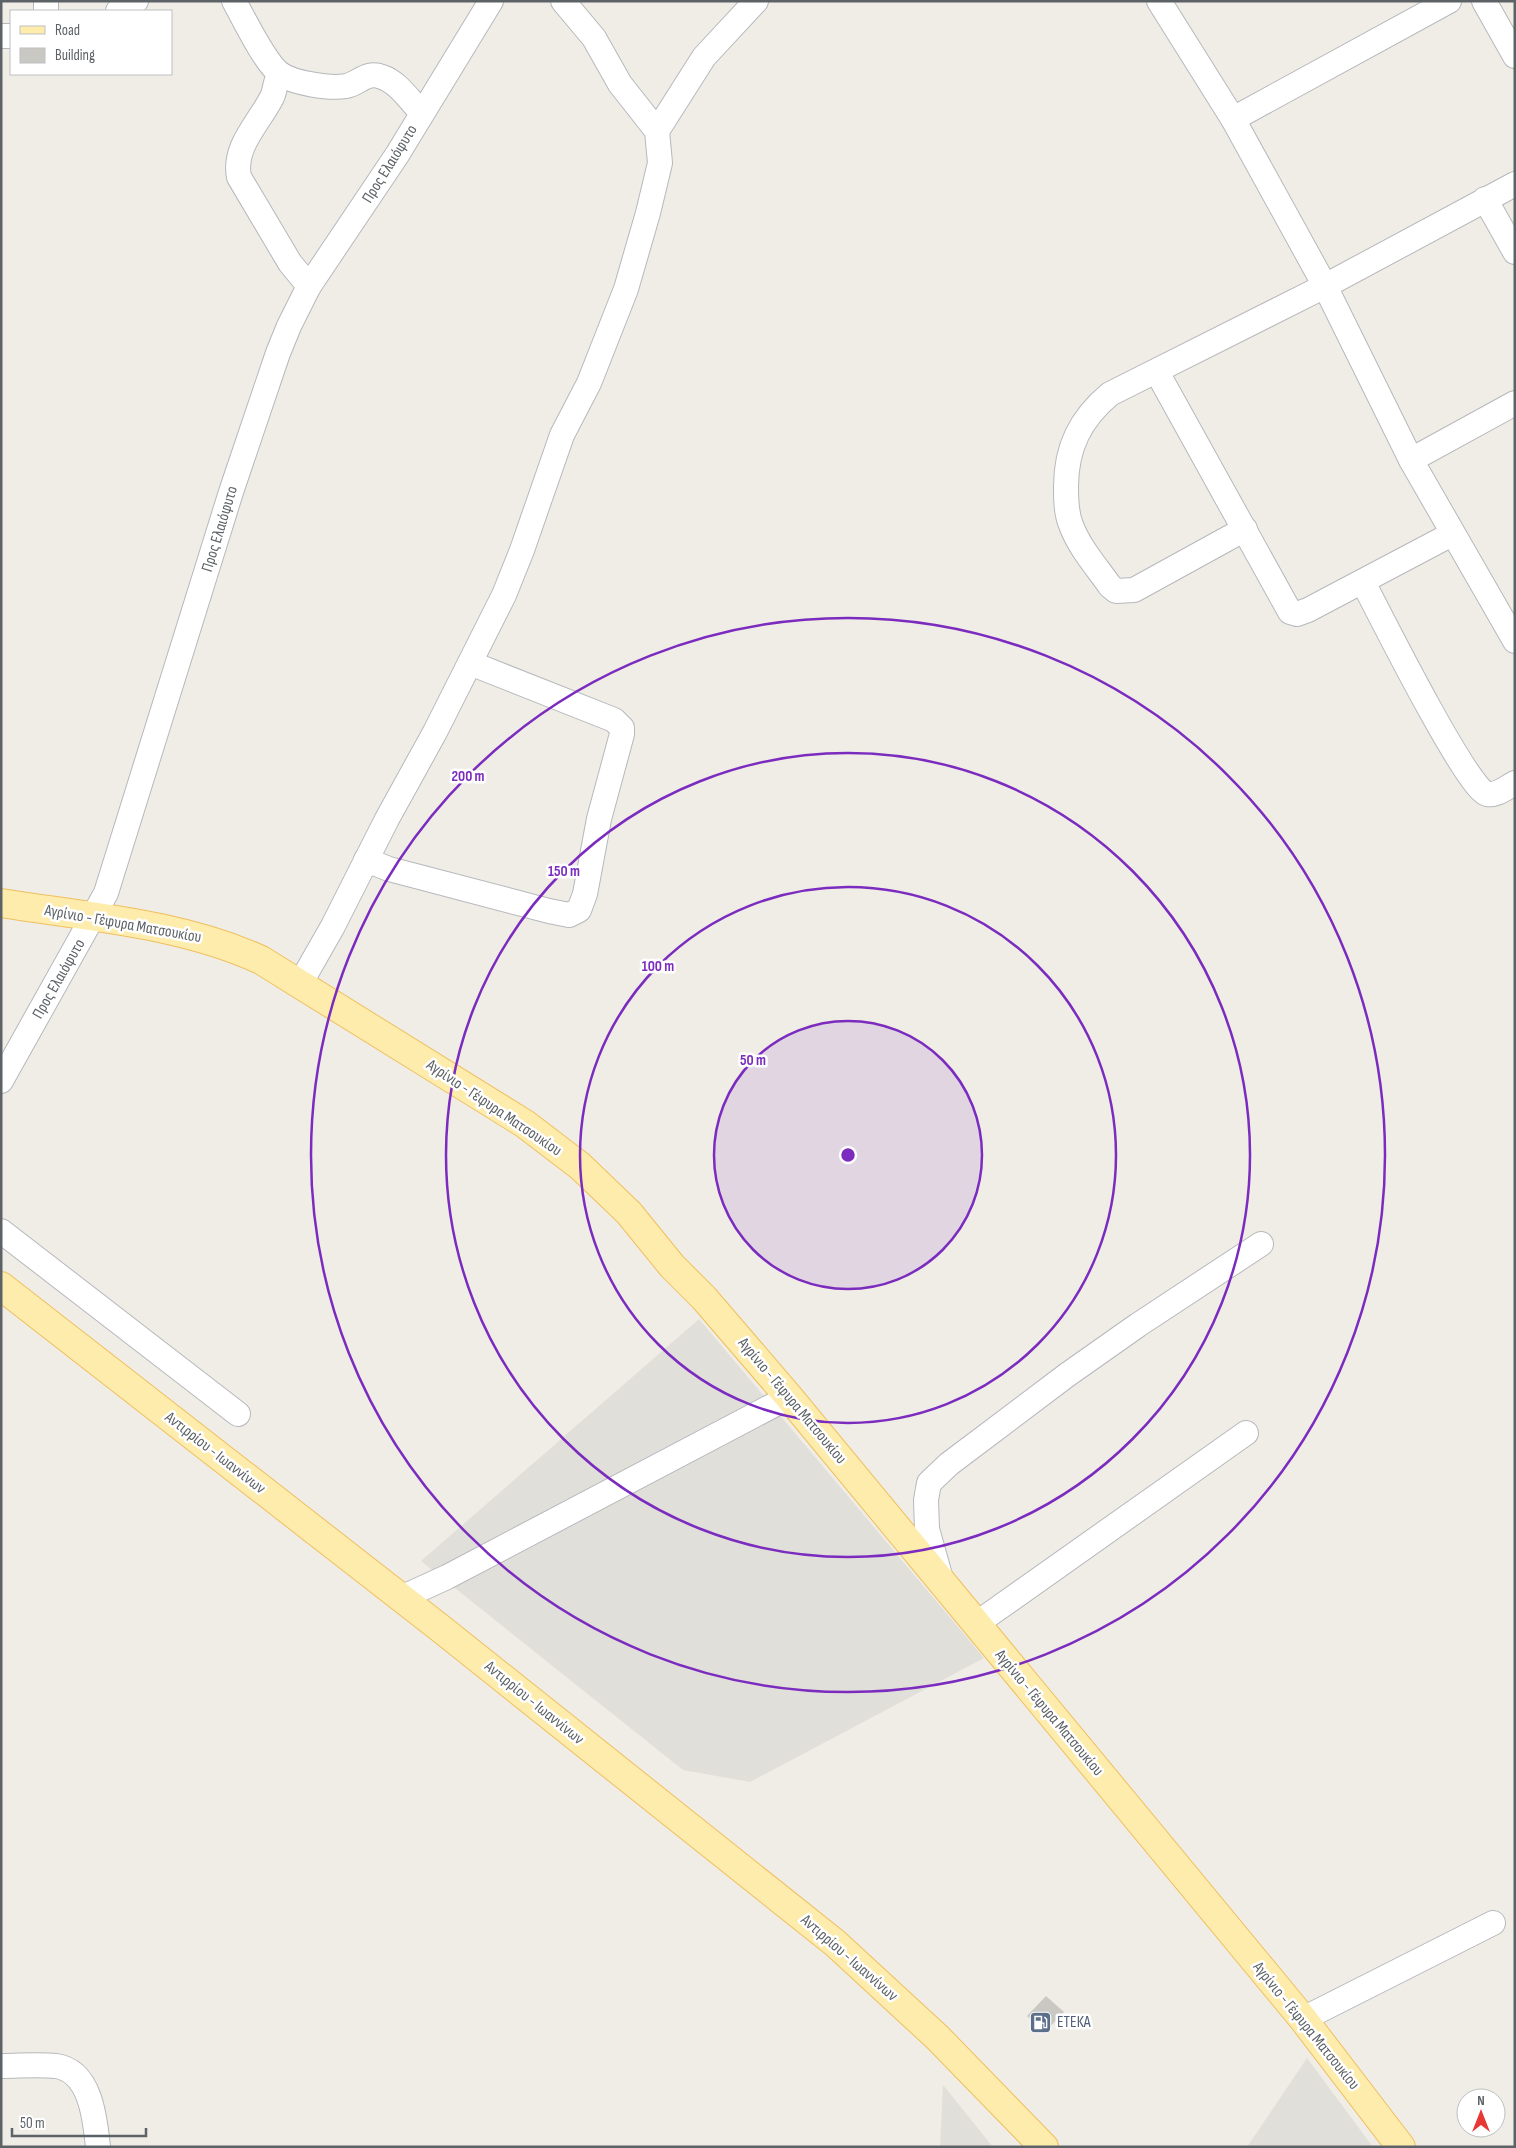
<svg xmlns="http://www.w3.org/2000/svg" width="1516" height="2148" viewBox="0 0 1516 2148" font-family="'Sofia Sans Condensed',sans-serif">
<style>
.industrial{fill:#e1dfda}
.building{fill:#cac8c3}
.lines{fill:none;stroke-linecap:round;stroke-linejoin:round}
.minor-casing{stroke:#b6b8bc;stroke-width:26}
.major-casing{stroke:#f0bf5e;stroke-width:30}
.minor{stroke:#fff;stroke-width:24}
.major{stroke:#feecac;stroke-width:28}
.ring{fill:none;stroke:#7b2cbf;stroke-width:2.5}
.labels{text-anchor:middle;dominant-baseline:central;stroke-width:5;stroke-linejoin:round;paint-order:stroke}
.street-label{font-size:16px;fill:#5d6266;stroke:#fff}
.service-label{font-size:16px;fill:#4e5e75;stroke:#fff;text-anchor:start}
.centre{fill:#7b2cbf;stroke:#fff;stroke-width:2.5}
.ring-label{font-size:15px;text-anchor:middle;font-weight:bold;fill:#7b2cbf;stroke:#fff;stroke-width:5;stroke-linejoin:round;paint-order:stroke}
</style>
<rect width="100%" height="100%" fill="#f0ede6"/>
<g class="industrial">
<path d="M699 1319 984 1658 750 1782 683 1770 421 1561Z"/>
<path d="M1307 2058 1373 2147H1247Z"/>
<path d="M943 2085 993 2147H940Z"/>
</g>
<path class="building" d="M1046 1996 1064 2012 1045 2032 1027 2016Z"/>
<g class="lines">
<defs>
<g id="minor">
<path d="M46 1V11"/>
<path d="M234 1C244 19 264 61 279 73 292 83 330 89 346 86 360 83 366 71 382 77 398 82 410 101 422 113"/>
<path d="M1159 1 1233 119 1325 286 1411 460 1515 641"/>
<path d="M1484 1 1515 56"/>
<path d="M118 11 136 1"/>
<path d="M1 36H11"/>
<path d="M280 74C274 82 276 91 271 99 258 124 233 147 239 177L290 263 309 286"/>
<path d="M1233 119 1449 1"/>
<path d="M657 131 704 57 756 1"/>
<path d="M1485 199 1515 252"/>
<path d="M1157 372 1290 612 1297 614 1308 610 1452 534"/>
<path d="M1411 460 1515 403"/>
<path d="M1245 529 1134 590 1116 591 1110 586C1096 566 1079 547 1071 525 1066 513 1066 499 1066 487 1066 448 1080 419 1110 394L1325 286 1515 184"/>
<path d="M1363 582C1378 611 1467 789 1487 794 1497 796 1507 787 1515 783"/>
<path d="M366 860 389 869 549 911 569 915 579 910 585 894 599 819 622 734V728L614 720 470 663"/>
<path d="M300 984 333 926 387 819 435 732 504 595 522 550 562 435 589 383 626 289 648 213 660 163 657 131 620 84 594 38 563 1"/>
<path d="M1 1081 106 893 231 492 278 353 289 326 309 286 397 155 491 1"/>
<path d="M1 1231 238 1414"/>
<path d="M941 1579 927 1529 926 1500 929 1483 949 1464 1067 1375 1138 1325 1261 1244"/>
<path d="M401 1598 447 1577 789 1397"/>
<path d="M976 1624 1246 1433"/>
<path d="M1303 2019 1493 1923"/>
<path d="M1 2066C19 2066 38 2064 56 2066 91 2071 95 2119 98 2147"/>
</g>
<g id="major">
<path d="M1 903C88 917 180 923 261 960L525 1124 580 1166 629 1213 672 1266 704 1298 789 1397 1303 2019 1401 2147"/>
<path d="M1 1286 440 1628 835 1943 937 2037 1044 2147"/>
</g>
</defs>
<use href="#minor" class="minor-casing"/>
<use href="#major" class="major-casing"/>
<use href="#minor" class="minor"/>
<use href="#major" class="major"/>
</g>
<circle cx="848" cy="1155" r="134" fill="#7b2cbf" fill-opacity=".12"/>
<g class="ring">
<circle cx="848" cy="1155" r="134"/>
<circle cx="848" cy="1155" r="268"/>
<circle cx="848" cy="1155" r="402"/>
<circle cx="848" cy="1155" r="537"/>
</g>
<defs>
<symbol id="fuel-square" viewBox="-11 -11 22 22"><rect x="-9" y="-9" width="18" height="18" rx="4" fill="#5c6f8a" stroke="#fff"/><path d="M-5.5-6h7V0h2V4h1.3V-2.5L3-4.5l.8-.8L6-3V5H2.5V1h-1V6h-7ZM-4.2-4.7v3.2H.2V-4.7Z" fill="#fff"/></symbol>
</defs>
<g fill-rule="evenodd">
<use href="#fuel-square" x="1028" y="2010" width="25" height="25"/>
</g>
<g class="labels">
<g class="street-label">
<text transform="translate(390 164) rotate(-58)">Προς Ελαιόφυτο</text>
<text transform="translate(220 529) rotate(-73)">Προς Ελαιόφυτο</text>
<text transform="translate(123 924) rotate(10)">Αγρίνιο - Γέφυρα Ματσουκίου</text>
<text transform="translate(59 979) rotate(-60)">Προς Ελαιόφυτο</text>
<text transform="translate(494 1108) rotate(34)">Αγρίνιο - Γέφυρα Ματσουκίου</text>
<text transform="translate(792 1401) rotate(50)">Αγρίνιο - Γέφυρα Ματσουκίου</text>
<text transform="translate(215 1453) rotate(38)">Αντιρρίου - Ιωαννίνων</text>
<text transform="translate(534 1703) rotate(39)">Αντιρρίου - Ιωαννίνων</text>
<text transform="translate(1049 1713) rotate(50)">Αγρίνιο - Γέφυρα Ματσουκίου</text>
<text transform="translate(849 1958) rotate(41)">Αντιρρίου - Ιωαννίνων</text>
<text transform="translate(1306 2026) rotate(51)">Αγρίνιο - Γέφυρα Ματσουκίου</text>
</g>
<g class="service-label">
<text x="1057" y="2022">ΕΤΕΚΑ</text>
</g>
</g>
<circle cx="848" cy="1155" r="8" class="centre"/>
<g class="ring-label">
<text x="468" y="781">200 m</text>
<text x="564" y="876">150 m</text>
<text x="658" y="971">100 m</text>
<text x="753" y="1065">50 m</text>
</g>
<rect width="1516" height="2148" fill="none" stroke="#5d6266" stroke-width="5"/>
<rect x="10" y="10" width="162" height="65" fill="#ffffff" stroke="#bec0c2"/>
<rect x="20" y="26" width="25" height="8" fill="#feecac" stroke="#bec0c2"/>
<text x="55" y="35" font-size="15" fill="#5d6266">Road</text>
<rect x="20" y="48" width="25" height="15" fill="#cac8c3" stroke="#bec0c2"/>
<text x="55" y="60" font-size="15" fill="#5d6266">Building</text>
<g transform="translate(1481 2113)"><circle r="24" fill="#ffffff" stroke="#bec0c2"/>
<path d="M0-4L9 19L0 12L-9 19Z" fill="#e83834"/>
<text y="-8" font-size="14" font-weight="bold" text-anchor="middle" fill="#5d6266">N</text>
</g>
<path d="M12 2128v8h134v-8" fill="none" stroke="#5d6266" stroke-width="2.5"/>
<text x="20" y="2128" font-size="15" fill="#5d6266" stroke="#ffffff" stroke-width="4" paint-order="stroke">50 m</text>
</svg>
